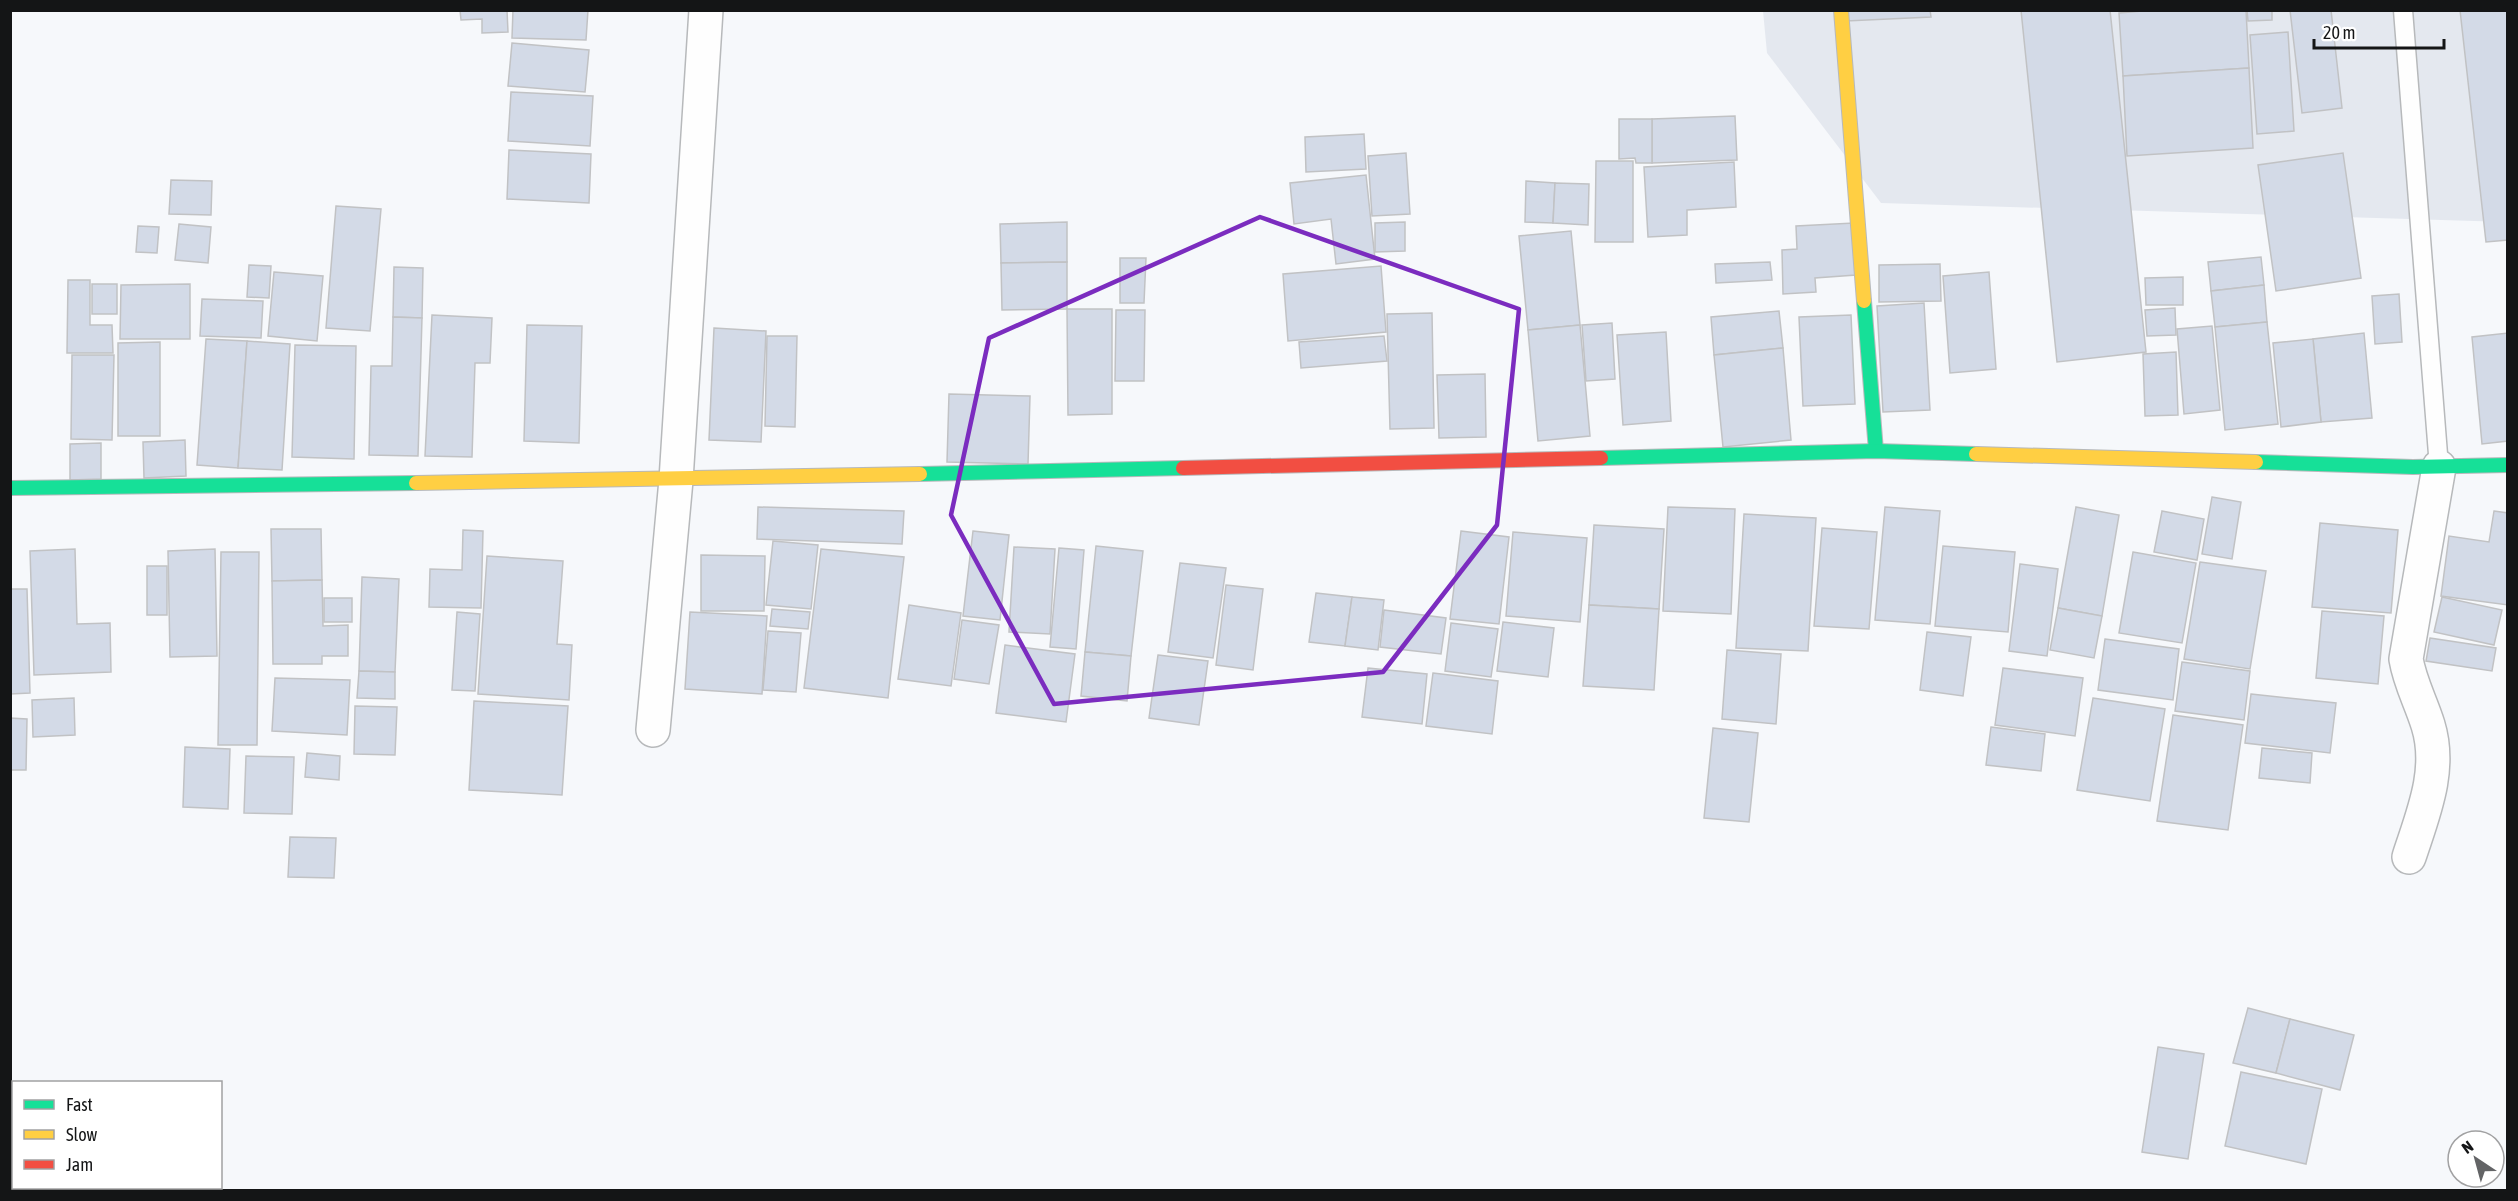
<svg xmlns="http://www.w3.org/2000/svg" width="2518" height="1201" viewBox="0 0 2518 1201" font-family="'Asap Condensed',sans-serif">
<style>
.built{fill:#e4e8ef}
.building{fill:#d3dae7;stroke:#c1c2c4;stroke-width:1.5}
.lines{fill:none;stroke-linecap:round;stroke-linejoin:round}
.lane-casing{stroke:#b7b9bb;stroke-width:21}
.street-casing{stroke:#b7b9bb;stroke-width:36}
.fast-casing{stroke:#b7b9bb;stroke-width:16}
.slow-casing{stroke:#b7b9bb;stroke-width:16}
.jam-casing{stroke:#b7b9bb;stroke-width:16}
.lane{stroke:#fefefe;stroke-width:18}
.street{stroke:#fefefe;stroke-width:33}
.fast{stroke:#16e098;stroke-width:14}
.slow{stroke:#ffcf43;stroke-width:14}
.jam{stroke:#f24e42;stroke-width:14}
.marked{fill:none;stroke:#7b2cbf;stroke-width:4.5;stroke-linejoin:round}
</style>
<rect width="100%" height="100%" fill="#f6f8fb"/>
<path class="built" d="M1763 11H2507V222L1881 203 1767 53Z"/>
<g class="building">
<path d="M460 10H507L508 32 482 33V19L461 20Z"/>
<path d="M513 10H588L586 40 512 38Z"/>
<path d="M1845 10H1930L1931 17 1846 21Z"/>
<path d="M2021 10H2110L2146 352 2057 362Z"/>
<path d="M2154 10H2246L2249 68 2123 76 2119 13Z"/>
<path d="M2247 10H2272V20L2248 21Z"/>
<path d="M2290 10H2331L2342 108 2302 113Z"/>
<path d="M2460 10H2508V240L2486 242Z"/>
<path d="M2288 32 2294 131 2257 134 2250 35Z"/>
<path d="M512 43 589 50 585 92 508 86Z"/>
<path d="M2249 68 2253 148 2127 156 2123 76Z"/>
<path d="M511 92 593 96 590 146 508 141Z"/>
<path d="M1735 116 1737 160 1652 163V119Z"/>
<path d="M1619 119H1652V163H1636L1635 158 1619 159Z"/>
<path d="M1364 134 1366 169 1306 172 1305 137Z"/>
<path d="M509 150 591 154 589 203 507 199Z"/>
<path d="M1406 153 1410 214 1372 216 1368 156Z"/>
<path d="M2343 153 2361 278 2276 291 2258 165Z"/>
<path d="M1596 161H1633V242H1595Z"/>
<path d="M1734 162 1736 207 1687 210V235L1648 237 1644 167Z"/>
<path d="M1366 175 1375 259 1336 264 1331 219 1294 224 1290 183Z"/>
<path d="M171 180 212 181 211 215 169 214Z"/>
<path d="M1526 181 1555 183 1553 223 1525 222Z"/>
<path d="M1555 183 1589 184 1588 225 1553 223Z"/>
<path d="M336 206 381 209 370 331 326 328Z"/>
<path d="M1067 222V262L1001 263 1000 224Z"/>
<path d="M1405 222V251L1375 252V223Z"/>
<path d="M1854 223 1856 275 1815 278 1816 292 1783 294 1782 250 1797 249 1796 226Z"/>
<path d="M179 224 211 227 208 263 175 260Z"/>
<path d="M138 226 159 227 157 253 136 252Z"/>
<path d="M1571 231 1580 325 1528 330 1519 236Z"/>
<path d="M2261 257 2264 285 2211 291 2208 262Z"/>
<path d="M1120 258H1146L1144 303H1120Z"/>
<path d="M1067 262V309L1002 310 1001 263Z"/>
<path d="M1770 262 1772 280 1716 283 1715 264Z"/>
<path d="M1940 264 1941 301 1879 302V265Z"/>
<path d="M249 265 271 266 269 298 247 297Z"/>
<path d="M1381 266 1386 332 1288 341 1283 274Z"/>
<path d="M394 267 423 268 422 318 393 317Z"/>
<path d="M274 272 323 276 317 341 268 336Z"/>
<path d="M1989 272 1996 369 1950 373 1943 276Z"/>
<path d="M2183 277V305H2146L2145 278Z"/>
<path d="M68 280H90V325H112L113 353H67Z"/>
<rect x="92" y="284" width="25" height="30"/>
<path d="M190 284V339H120L121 285Z"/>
<path d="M2264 285 2267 322 2215 327 2211 291Z"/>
<path d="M2399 294 2402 342 2375 344 2372 296Z"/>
<path d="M202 299 263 301 261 338 200 336Z"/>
<path d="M1924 303 1930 410 1883 412 1877 306Z"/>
<path d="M2175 308 2176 335 2147 336 2145 310Z"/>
<path d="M1067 309H1112V414L1068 415Z"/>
<path d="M1116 310H1145L1144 381H1115Z"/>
<path d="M1779 311 1783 348 1714 355 1711 317Z"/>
<path d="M1432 313 1434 428 1390 429 1387 314Z"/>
<path d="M432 315 492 318 490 363H475L472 457 425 456Z"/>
<path d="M1851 315 1855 404 1803 406 1799 317Z"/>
<path d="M393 317 422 318 418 456 369 455 371 366H392Z"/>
<path d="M2267 322 2278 424 2225 430 2215 327Z"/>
<path d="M1612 323 1615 379 1586 381 1582 325Z"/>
<path d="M527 325 582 326 579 443 524 441Z"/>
<path d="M1580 325 1590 436 1538 441 1528 330Z"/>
<path d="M2212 326 2220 410 2184 414 2177 329Z"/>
<path d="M714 328 766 331 761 442 709 440Z"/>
<path d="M1666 332 1671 421 1623 425 1617 335Z"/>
<path d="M2364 333 2372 418 2321 422 2313 339Z"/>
<path d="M2508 333V441L2482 444 2472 337Z"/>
<path d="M767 336H797L795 427 765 426Z"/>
<path d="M1384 336 1387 361 1301 368 1299 342Z"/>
<path d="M206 339 247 341 238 468 197 465Z"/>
<path d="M2313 339 2321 422 2281 427 2273 343Z"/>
<path d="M247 341 290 344 282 470 238 468Z"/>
<path d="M160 342V436H118V343Z"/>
<path d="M295 345 356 346 354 459 292 457Z"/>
<path d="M1783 348 1791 440 1723 447 1714 355Z"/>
<path d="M2176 352 2178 415 2145 416 2143 354Z"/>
<path d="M72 355H114L112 440 71 439Z"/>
<path d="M1485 374 1486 437 1439 438 1437 375Z"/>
<path d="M949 394 1030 396 1028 464 947 462Z"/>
<path d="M185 440 186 476 144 478 143 442Z"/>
<path d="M101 443V479L70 480V444Z"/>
<path d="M2212 497 2241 502 2232 559 2202 554Z"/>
<path d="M758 507 904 511 902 544 757 539Z"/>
<path d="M1668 507 1735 509 1731 614 1663 611Z"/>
<path d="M1885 507 1940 511 1930 624 1875 620Z"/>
<path d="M2076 507 2119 515 2102 616 2058 608Z"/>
<path d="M2162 511 2204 519 2197 560 2154 552Z"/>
<path d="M2494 511 2508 513V605L2441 596 2449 536 2489 542Z"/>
<path d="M1744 514 1816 518 1808 651 1736 648Z"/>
<path d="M2320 523 2398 530 2391 613 2312 607Z"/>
<path d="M1594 525 1664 529 1659 609 1589 605Z"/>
<path d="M1822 528 1877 532 1869 629 1814 626Z"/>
<path d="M271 529H321L322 580 272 581Z"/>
<path d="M463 530 483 531 481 608 429 607 430 569 462 570Z"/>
<path d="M973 531 1009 535 1000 620 963 616Z"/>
<path d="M1461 531 1509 537 1499 624 1450 619Z"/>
<path d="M1513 532 1587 538 1580 622 1506 616Z"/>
<path d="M773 541 818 545 811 609 766 605Z"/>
<path d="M1096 546 1143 551 1131 656 1085 652Z"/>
<path d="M1943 546 2015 552 2008 632 1935 626Z"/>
<path d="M1014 547 1055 549 1050 634 1009 632Z"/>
<path d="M1059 548 1084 550 1076 649 1050 647Z"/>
<path d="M75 549 77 624 110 623 111 672 34 675 30 551Z"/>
<path d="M215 549 217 656 170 657 168 551Z"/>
<path d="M821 549 904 557 888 698 804 688Z"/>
<path d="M221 552H259L257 745H218Z"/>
<path d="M2133 552 2196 563 2182 643 2119 633Z"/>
<path d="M701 555 765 556 764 611H701Z"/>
<path d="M487 556 563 561 557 644 572 645 569 700 478 694Z"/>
<path d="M2200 562 2266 571 2250 669 2184 659Z"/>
<path d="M1180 563 1226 568 1213 658 1168 652Z"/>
<path d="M2020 564 2058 569 2047 656 2009 651Z"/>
<rect x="147" y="566" width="20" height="49"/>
<path d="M362 577 399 579 395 672 359 671Z"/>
<path d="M322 580 323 626 348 625V656H322V664H273L272 581Z"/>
<path d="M1226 585 1263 589 1253 670 1216 665Z"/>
<path d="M10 589H27L30 693 10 694Z"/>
<path d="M1316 593 1352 597 1345 646 1309 642Z"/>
<path d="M1352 597 1384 600 1378 650 1345 646Z"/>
<path d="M2442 597 2502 610 2494 645 2434 632Z"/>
<rect x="324" y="598" width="28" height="24"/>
<path d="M909 605 961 613 951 686 898 679Z"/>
<path d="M1589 605 1659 609 1654 690 1583 686Z"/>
<path d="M2058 608 2102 616 2094 658 2050 650Z"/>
<path d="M772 609 810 612 808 629 770 626Z"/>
<path d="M1384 610 1446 618 1441 654 1380 647Z"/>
<path d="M2322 611 2384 616 2378 684 2316 678Z"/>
<path d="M457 612 480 614 475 691 452 690Z"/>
<path d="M690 612 767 616 762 694 685 689Z"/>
<path d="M962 620 999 625 989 684 954 679Z"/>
<path d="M1503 622 1554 628 1548 677 1497 671Z"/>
<path d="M1451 623 1498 629 1491 677 1445 671Z"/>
<path d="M768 631 801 633 796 692 763 690Z"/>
<path d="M1927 632 1971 637 1963 696 1920 690Z"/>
<path d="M2430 638 2496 648 2492 671 2426 661Z"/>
<path d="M2105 639 2179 649 2173 700 2098 690Z"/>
<path d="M1005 645 1075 654 1066 722 996 713Z"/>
<path d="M1727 650 1781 654 1776 724 1722 719Z"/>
<path d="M1085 652 1131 656 1127 701 1081 696Z"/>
<path d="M1158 655 1208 661 1199 725 1149 718Z"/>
<path d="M2182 662 2250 671 2244 720 2175 711Z"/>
<path d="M1368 668 1427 674 1422 724 1362 717Z"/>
<path d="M2003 668 2083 678 2075 736 1995 725Z"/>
<path d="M359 671 395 672V699L357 698Z"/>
<path d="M1433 673 1498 681 1492 734 1426 726Z"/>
<path d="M275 678 350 680 347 735 272 731Z"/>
<path d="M2251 694 2336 703 2330 753 2245 743Z"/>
<path d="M74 698 75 735 33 737 32 700Z"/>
<path d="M2093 698 2165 709 2150 801 2077 790Z"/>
<path d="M474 701 568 706 562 795 469 790Z"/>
<path d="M355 706 397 707 395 755 354 754Z"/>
<path d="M2173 715 2243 725 2228 830 2157 821Z"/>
<path d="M10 718 27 719 26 770H10Z"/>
<path d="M1991 727 2045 734 2041 771 1986 765Z"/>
<path d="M1713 728 1758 733 1749 822 1704 818Z"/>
<path d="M185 747 230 749 228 809 183 807Z"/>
<path d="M2262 748 2312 753 2310 783 2259 778Z"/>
<path d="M307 753 340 756 339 780 305 777Z"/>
<path d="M246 756 294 757 292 814 244 813Z"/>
<path d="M290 837 336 838 334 878 288 877Z"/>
<path d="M2248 1008 2290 1019 2276 1073 2233 1063Z"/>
<path d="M2290 1019 2354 1035 2340 1090 2276 1073Z"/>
<path d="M2158 1047 2204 1054 2188 1159 2142 1152Z"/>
<path d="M2241 1072 2322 1089 2306 1164 2225 1146Z"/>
</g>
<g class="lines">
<defs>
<path id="lane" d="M2403 10 2439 467"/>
<g id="street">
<path d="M653 730 676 480 706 10"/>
<path d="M2409 857C2423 814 2442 770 2428 725 2421 702 2410 683 2406 659L2439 467"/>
</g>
<g id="fast">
<path d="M1864 301 1876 451"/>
<path d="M1601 458 1876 451 1976 454"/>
<path d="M2256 462 2413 467 2508 465"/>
<path d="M920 474 1183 468"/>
<path d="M10 488 416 483"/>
</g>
<g id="slow">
<path d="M1841 10 1864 301"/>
<path d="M1976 454 2256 462"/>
<path d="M416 483 920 474"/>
</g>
<path id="jam" d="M1183 468 1601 458"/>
</defs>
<use href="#lane" class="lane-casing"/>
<use href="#street" class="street-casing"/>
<use href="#fast" class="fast-casing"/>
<use href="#slow" class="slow-casing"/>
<use href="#jam" class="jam-casing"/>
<use href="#lane" class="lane"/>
<use href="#street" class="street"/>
<use href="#fast" class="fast"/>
<use href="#slow" class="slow"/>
<use href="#jam" class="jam"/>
</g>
<path class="marked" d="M1260 217 1519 309 1497 525 1383 672 1054 704 951 515 989 338Z"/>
<rect width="2518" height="1201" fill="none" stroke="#141516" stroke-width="24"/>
<rect x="12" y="1081" width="210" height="108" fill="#ffffff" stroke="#a1a1a2" stroke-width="1.5"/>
<rect x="24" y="1100" width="30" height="9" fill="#16e098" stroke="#a1a1a2" stroke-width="1.5"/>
<text x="66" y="1111" font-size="18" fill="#141516">Fast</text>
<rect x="24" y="1130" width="30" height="9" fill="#ffcf43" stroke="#a1a1a2" stroke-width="1.5"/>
<text x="66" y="1141" font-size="18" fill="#141516">Slow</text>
<rect x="24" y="1160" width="30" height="9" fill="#f24e42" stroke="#a1a1a2" stroke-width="1.5"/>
<text x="66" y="1171" font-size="18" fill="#141516">Jam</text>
<g transform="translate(2476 1159) rotate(324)"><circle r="28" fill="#ffffff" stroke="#a1a1a2" stroke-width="1.5"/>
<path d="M0-4.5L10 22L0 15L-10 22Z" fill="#636466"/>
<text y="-9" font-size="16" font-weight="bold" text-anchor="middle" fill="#141516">N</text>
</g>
<path d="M2314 39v9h130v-9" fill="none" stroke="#141516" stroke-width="3"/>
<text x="2323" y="39" font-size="18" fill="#141516" stroke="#ffffff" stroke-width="4.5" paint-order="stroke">20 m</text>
</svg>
